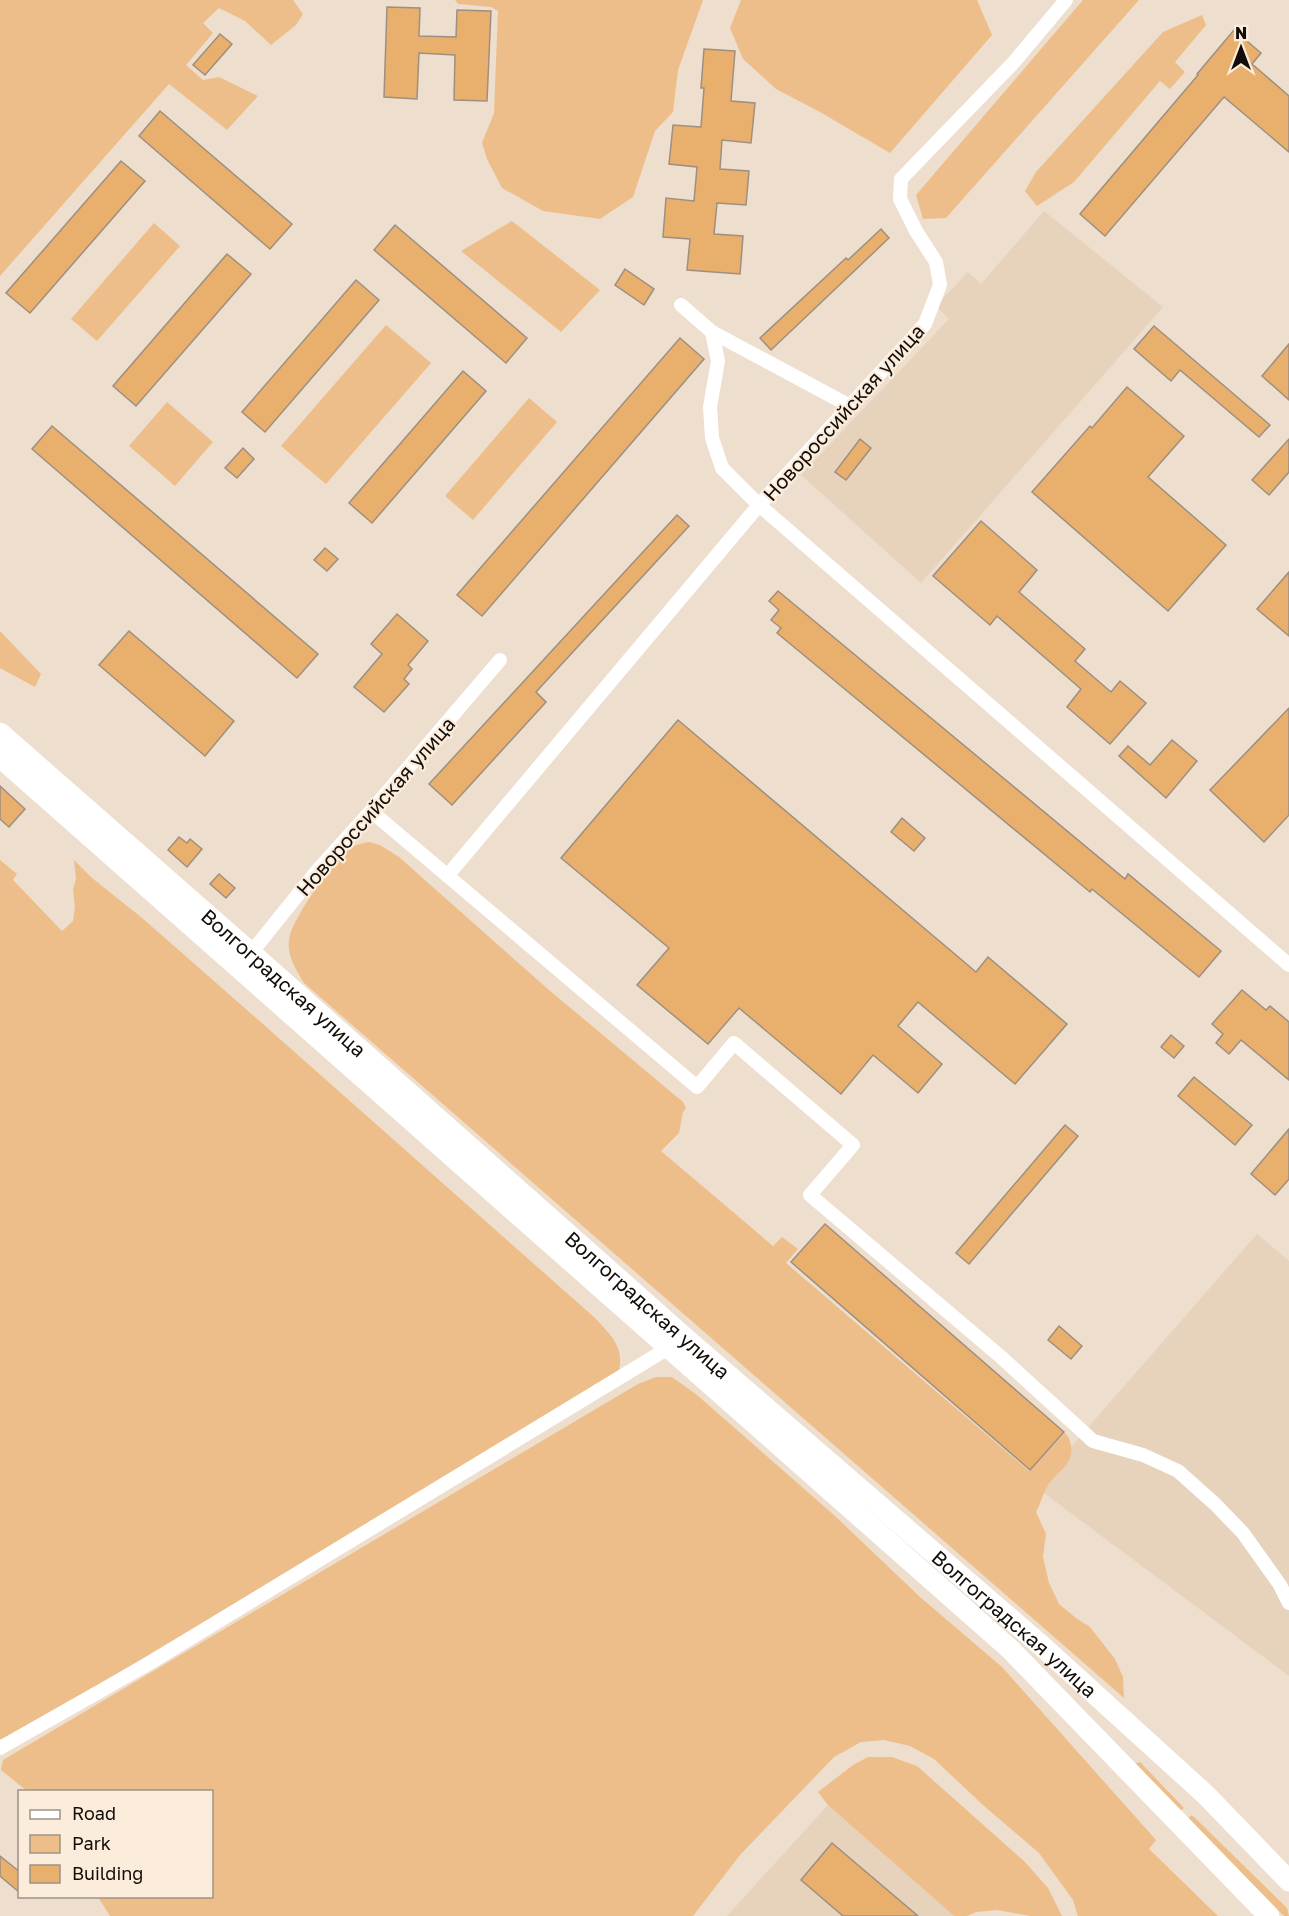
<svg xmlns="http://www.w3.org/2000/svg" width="1289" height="1916" viewBox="0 0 1289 1916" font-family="'Golos Text',sans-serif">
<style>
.built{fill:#e7d2bb}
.green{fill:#edbe89}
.building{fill:#e9af6c;stroke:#9e8f80;stroke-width:1.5}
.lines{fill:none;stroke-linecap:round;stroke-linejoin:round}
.minor{stroke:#fff;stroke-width:14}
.primary{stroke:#fff;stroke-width:21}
.labels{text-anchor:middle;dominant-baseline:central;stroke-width:4.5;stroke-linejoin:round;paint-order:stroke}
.street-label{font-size:20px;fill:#120d08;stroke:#fbecdb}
</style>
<rect width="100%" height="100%" fill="#eedece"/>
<g class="built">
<path d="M1044 211 1163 307 921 583 801 475 949 319 936 306 968 272 981 284Z"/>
<path d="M1257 1234 1289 1261V1676L1036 1487Z"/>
<path d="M828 1805 954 1916H727Z"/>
</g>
<g class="green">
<path d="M0 0H293L303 14 296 25 271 45 245 21 219 8 203 23 213 33 186 65 203 80 219 77 258 96 227 130 169 84 0 276Z"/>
<path d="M455 0H703L678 70 673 112 655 131 633 197 600 219 543 211 502 188 487 159 482 143 494 113 498 11 491 7 458 4Z"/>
<path d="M741 0H977L992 35 890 153 820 112 776 89 743 59 730 28Z"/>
<path d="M1083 0H1139L946 218 923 219 916 195Z"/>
<path d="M1202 15 1206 25 1175 62 1185 72 1170 89 1160 81 1074 182 1037 206 1025 191 1036 172 1163 32Z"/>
<path d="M512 221 600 290 561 332 461 251Z"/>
<path d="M154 223 180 246 97 341 71 319Z"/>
<path d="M386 325 431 363 326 484 281 446Z"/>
<path d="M529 398 557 422 473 520 445 496Z"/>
<path d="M167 402 213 442 175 486 129 446Z"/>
<path d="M0 631 41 674 35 687 0 668Z"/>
<path d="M369 842 380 845 399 857 549 990 683 1102 686 1108 683 1112 679 1133 661 1151 773 1246 782 1237 798 1249 786 1263 1029 1471 1065 1433C1069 1437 1070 1440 1071 1446 1074 1465 1057 1471 1048 1485 1043 1493 1041 1503 1036 1512L1046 1534 1043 1557 1049 1583 1059 1604 1076 1618 1090 1627 1115 1659 1123 1677 1124 1698 304 983C295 968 285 953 290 935 295 916 332 862 348 850 354 845 362 843 369 842Z"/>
<path d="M0 860 17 874 13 880 62 931 73 921 75 907 73 890 76 879 74 860 92 878 141 917 255 1017 595 1318C612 1336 627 1350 617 1376L7 1739H0Z"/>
<path d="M656 1377H672L697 1395 835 1516 920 1597 1002 1667 1156 1840 1149 1849 1218 1916H1078L1073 1900 1039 1853 983 1805 934 1759 910 1746 884 1740 861 1742 834 1757 740 1855 693 1916H110L98 1897 212 1896V1792L27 1791 1 1770 3 1760 638 1384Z"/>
<path d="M868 1757H892L917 1766 1024 1861 1048 1888 1062 1916H1031L997 1910 976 1912 967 1916H954L828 1805 818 1792 853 1765Z"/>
<path d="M1140 1762 1184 1808 1181 1810 1176 1809 1134 1764Z"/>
<path d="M1192 1815 1287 1908 1289 1916H1284L1186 1820Z"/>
</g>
<g class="building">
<path d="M387 7 420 8 419 36 456 37 457 10 491 11 487 101 454 100 455 55 419 53 417 99 384 97Z"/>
<path d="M1234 30 1261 53 1252 64 1289 96V152L1224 97 1105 236 1080 214 1198 75 1197 74Z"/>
<path d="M220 34 232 44 205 75 193 65Z"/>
<path d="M704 49 735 51 731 101 755 103 751 143 722 140 720 169 749 171 746 205 717 203 714 234 743 236 740 274 687 270 690 239 663 237 666 198 694 201 697 167 669 164 673 125 701 127 704 88H701Z"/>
<path d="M160 111 292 224 270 249 139 136Z"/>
<path d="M121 161 145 181 30 313 6 293Z"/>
<path d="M395 225 527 338 506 363 374 250Z"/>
<path d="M881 229 889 238 771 350 760 338 846 258 848 260Z"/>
<path d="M227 254 251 274 136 406 113 386Z"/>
<path d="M625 269 654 289 644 305 615 285Z"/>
<path d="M356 280 379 300 265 432 242 412Z"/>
<path d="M1154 326 1270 425 1259 437 1180 370 1171 381 1134 349Z"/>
<path d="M680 338 704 359 482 616 457 595Z"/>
<path d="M1289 344V400L1262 376Z"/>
<path d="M463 371 486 391 372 523 349 503Z"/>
<path d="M1127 387 1184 436 1148 477 1226 545 1168 611 1032 492 1090 426 1092 428Z"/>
<path d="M52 426 318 654 297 678 32 449Z"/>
<path d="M860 439 871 448 846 480 835 472Z"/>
<path d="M1289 439V472L1269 495 1252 480Z"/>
<path d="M243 448 254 459 237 478 225 468Z"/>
<path d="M677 515 689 526 536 692 546 702 452 805 429 784Z"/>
<path d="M981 521 1037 570 1019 592 1085 649 1075 661 1111 692 1120 681 1146 703 1110 744 1067 707 1081 689 997 616 990 625 933 576Z"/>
<path d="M325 548 338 559 327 571 314 560Z"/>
<path d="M1289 572V636L1257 609Z"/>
<path d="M778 591 1125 879 1128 874 1221 951 1199 977 1092 889 1090 892 777 633 781 628 771 620 779 610 769 601Z"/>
<path d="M397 614 428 641 408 665 412 669 404 679 409 684 384 712 354 687 382 654 371 644Z"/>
<path d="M129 631 234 721 205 756 99 665Z"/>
<path d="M1289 708V815L1264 842 1210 790Z"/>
<path d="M678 720 976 972 988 957 1067 1024 1015 1084 918 1002 898 1026 942 1064 918 1093 873 1055 841 1094 739 1008 708 1044 637 985 669 948 561 858Z"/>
<path d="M1172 740 1197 761 1166 798 1119 756 1128 746 1150 765Z"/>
<path d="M0 786 25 809 9 827 0 819Z"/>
<path d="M902 818 925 838 914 851 891 832Z"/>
<path d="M179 837 187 843 190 839 202 849 187 867 168 850Z"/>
<path d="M219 874 235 888 226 898 210 884Z"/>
<path d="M1242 990 1266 1010 1270 1006 1289 1022V1080L1241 1040 1229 1054 1216 1043 1223 1034 1212 1024Z"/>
<path d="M1171 1035 1184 1046 1174 1058 1161 1047Z"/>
<path d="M1194 1077 1252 1125 1235 1145 1178 1096Z"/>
<path d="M1065 1125 1078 1136 969 1264 956 1253Z"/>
<path d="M1289 1129V1179L1275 1195 1251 1174Z"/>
<path d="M825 1224 1064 1432 1030 1470 791 1262Z"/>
<path d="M1059 1326 1082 1346 1071 1359 1048 1340Z"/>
<path d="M832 1843 918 1916H843L801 1880Z"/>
<path d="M0 1856 20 1872V1893L0 1876Z"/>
</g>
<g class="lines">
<g class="minor">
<path d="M681 305 712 332 850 406"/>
<path d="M712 332 718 361 710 407 712 438 722 468 759 505 1289 965"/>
<path d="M371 811 697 1087 734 1043 853 1145 810 1195 1001 1357 1093 1441 1143 1455 1178 1471 1215 1504 1243 1533 1280 1585 1289 1603"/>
<path d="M448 875 759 505 925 324 940 285 936 262 916 231 900 199 901 179 1014 62 1066 0"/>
<path d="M251 953 316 872 371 811 500 660"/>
<path d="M0 1748 148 1664 675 1344"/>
</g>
<g class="primary">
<path id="s1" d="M0 733 251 953 684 1337 1043 1647 1206 1795 1289 1881"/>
<path d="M0 757 1010 1649 1269 1916"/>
</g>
</g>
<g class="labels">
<g class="street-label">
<text transform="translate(843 412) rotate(-48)">Новороссийская улица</text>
<text transform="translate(375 806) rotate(-49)">Новороссийская улица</text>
<text stroke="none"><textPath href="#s1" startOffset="378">Волгоградская улица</textPath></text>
<text stroke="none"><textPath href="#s1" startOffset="864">Волгоградская улица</textPath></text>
<text stroke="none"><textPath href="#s1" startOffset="1350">Волгоградская улица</textPath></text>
</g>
</g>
<rect x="18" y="1790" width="195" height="108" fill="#fbecdb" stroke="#9e9387" stroke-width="1.5"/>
<rect x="30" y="1810" width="30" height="9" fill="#ffffff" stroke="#9e9387" stroke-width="1.5"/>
<text x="72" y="1820" font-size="18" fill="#120d08">Road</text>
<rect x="30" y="1835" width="30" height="18" fill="#edbe89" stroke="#9e9387" stroke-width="1.5"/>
<text x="72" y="1850" font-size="18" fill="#120d08">Park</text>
<rect x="30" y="1865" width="30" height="18" fill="#e9af6c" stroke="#9e9387" stroke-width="1.5"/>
<text x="72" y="1880" font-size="18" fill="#120d08">Building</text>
<g transform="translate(1241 48)" stroke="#fbecdb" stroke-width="4.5" paint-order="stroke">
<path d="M0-4.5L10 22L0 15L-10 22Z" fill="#120d08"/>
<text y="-9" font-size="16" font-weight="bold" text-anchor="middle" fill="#120d08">N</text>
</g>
</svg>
